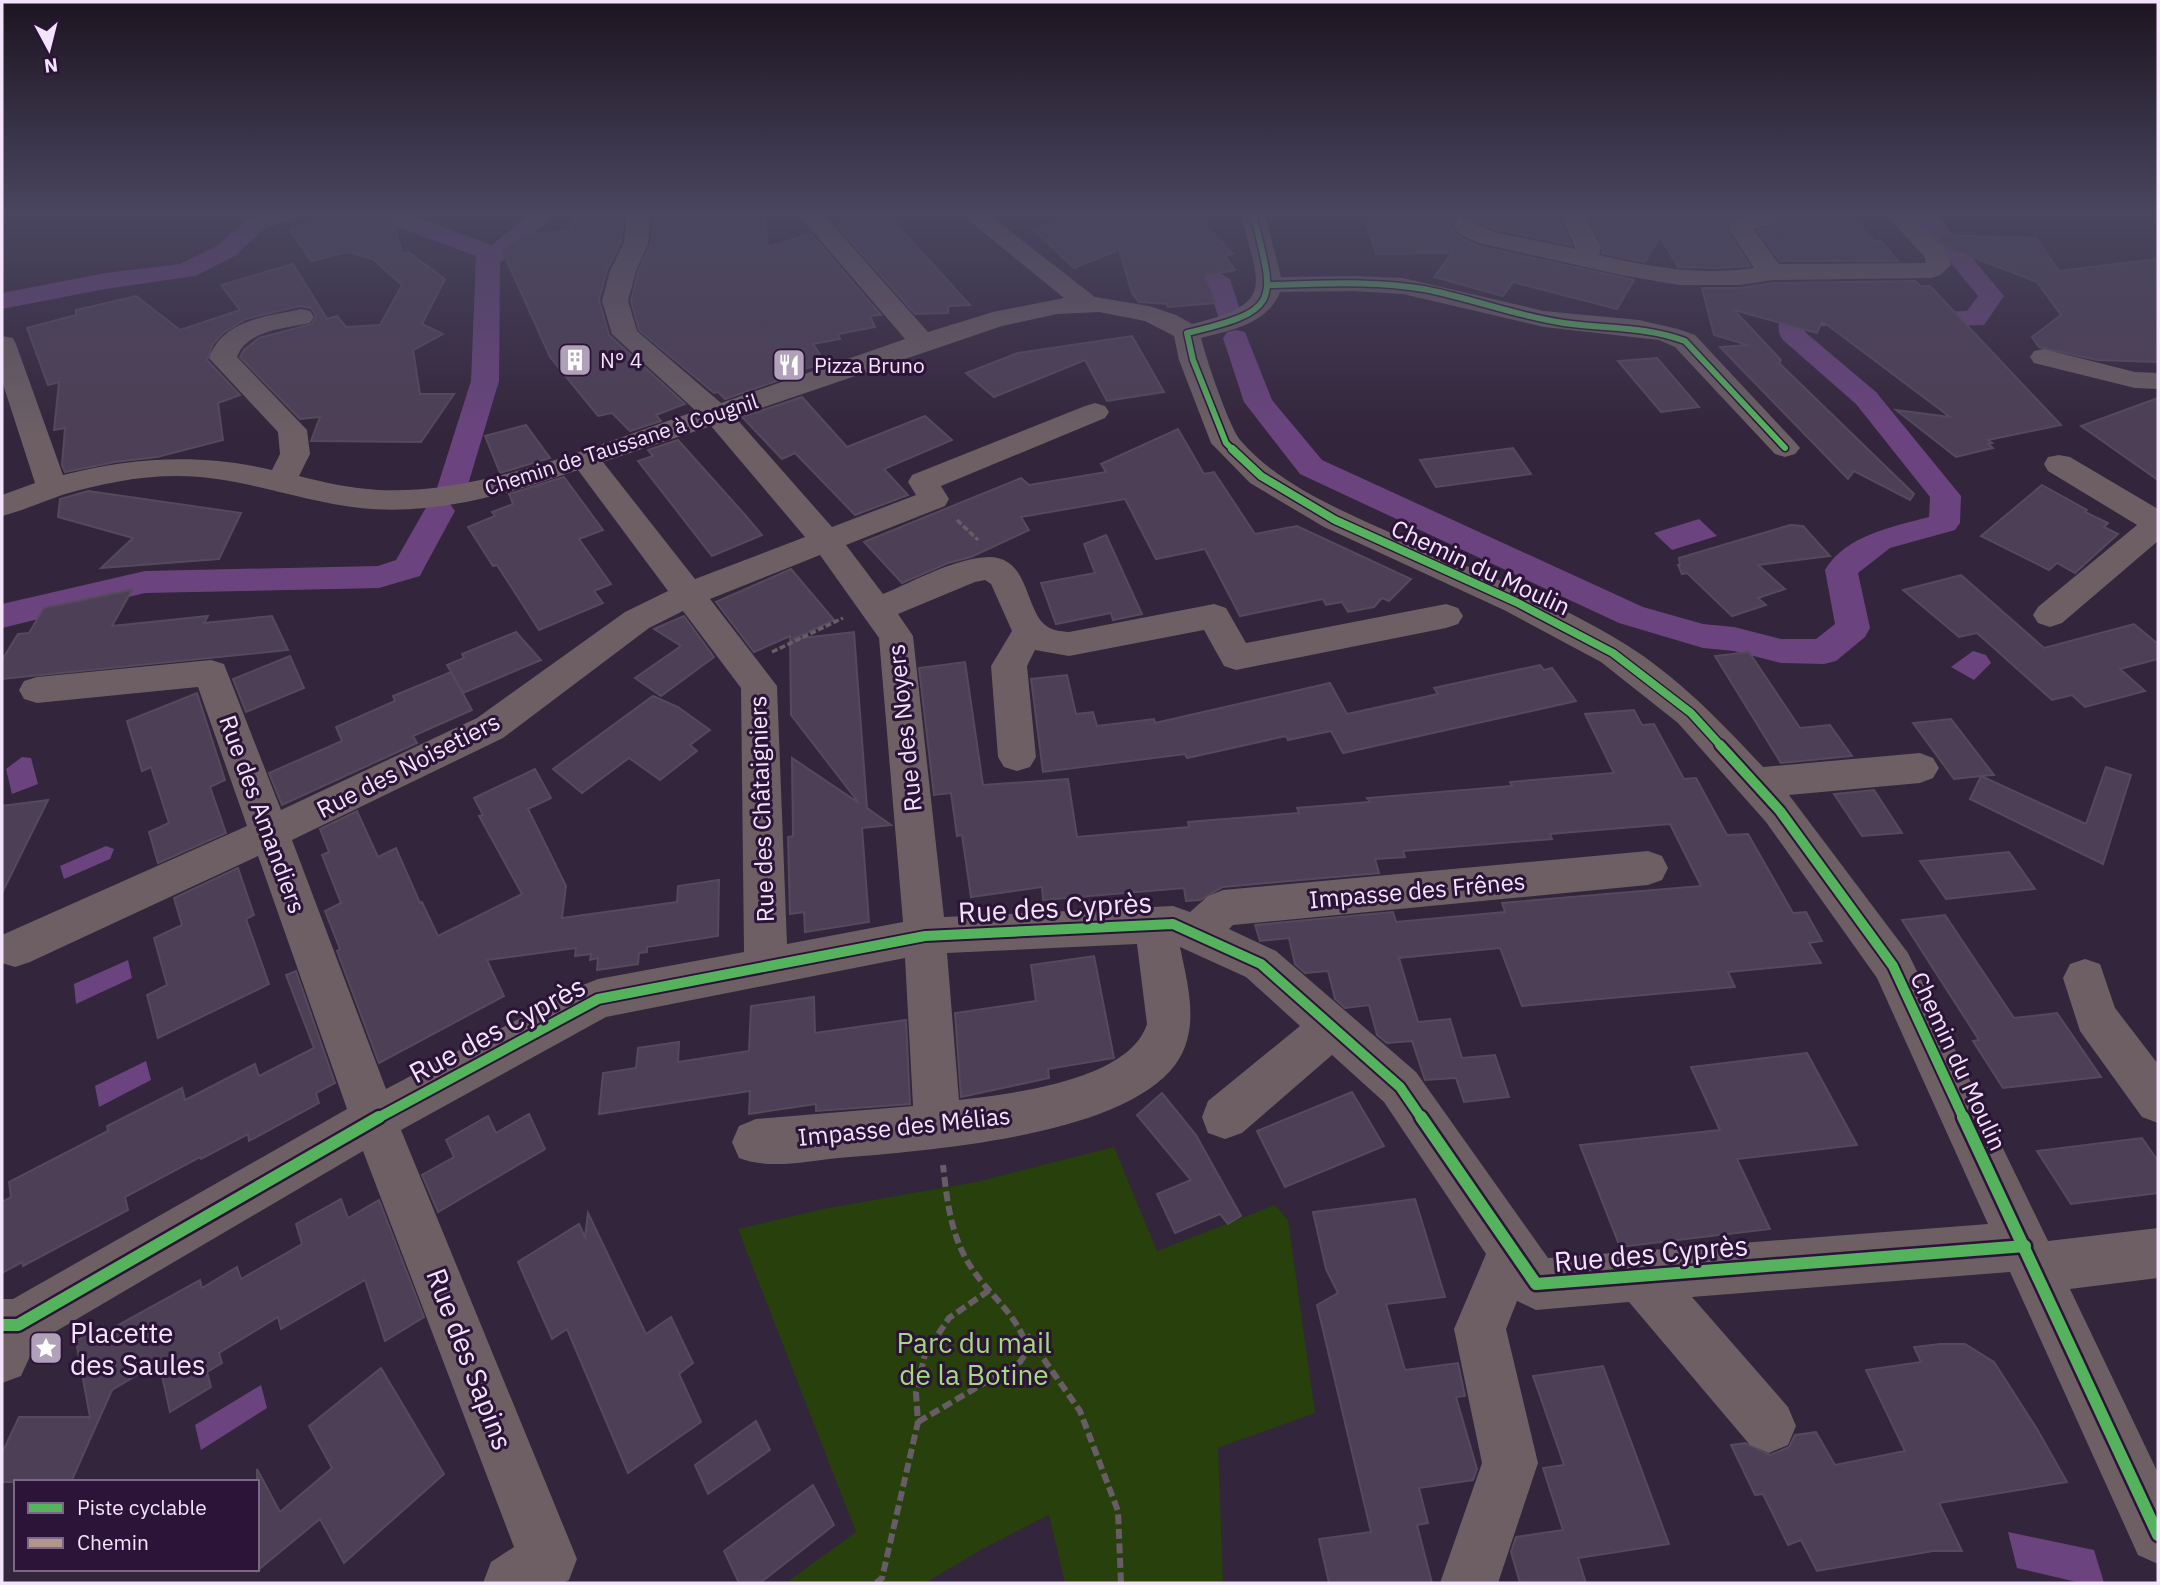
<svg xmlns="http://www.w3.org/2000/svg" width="2160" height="1585" viewBox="0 0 2160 1585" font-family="'IBM Plex Sans',sans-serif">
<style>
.green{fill:#28400b}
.water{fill:#6b447f}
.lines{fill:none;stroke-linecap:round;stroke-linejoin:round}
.canal{fill:#6b447f;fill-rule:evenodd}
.building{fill:#4d3f55;stroke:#554a5c;stroke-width:2}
.path-far1{stroke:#685c66;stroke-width:3.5;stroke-dasharray:6 2.5;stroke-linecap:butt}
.path{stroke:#685c66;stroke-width:6;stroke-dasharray:10 4.5;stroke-linecap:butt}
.minor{fill:#6d5f64;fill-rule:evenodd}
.quiet{stroke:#b2968c;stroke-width:5;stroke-dasharray:10 5;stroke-linecap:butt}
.cycleway-far3-casing{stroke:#2c1338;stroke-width:9}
.cycleway-far2-casing{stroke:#2c1338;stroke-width:11}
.cycleway-far1-casing{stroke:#2c1338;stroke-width:14}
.cycleway-casing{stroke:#2c1338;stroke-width:17}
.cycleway-far3{stroke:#56b35d;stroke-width:6}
.cycleway-far2{stroke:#56b35d;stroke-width:8}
.cycleway-far1{stroke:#56b35d;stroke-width:10}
.cycleway{stroke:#56b35d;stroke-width:12}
.labels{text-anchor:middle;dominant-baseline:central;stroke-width:6;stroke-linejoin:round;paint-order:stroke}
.far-poi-label{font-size:21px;fill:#f3e4fc;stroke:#2c1338;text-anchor:start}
.far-street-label{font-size:21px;fill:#f3e4fc;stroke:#2c1338}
.street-label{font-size:24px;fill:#f3e4fc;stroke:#2c1338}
.near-street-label{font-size:28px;fill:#f3e4fc;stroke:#2c1338}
.near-poi-label{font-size:28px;fill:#f3e4fc;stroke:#2c1338;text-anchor:start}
.near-park-label{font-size:28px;fill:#a4db7a;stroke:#2c1338}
</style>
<rect width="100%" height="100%" fill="#33253b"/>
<path class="green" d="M1114 1147 1157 1251 1275 1205 1288 1220 1315 1413 1218 1448 1223 1583H1065L1049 1515 986 1547 925 1583H786L856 1532 738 1229 823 1209 976 1182Z"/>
<g class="water">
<path d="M1699 519 1717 536 1672 550 1654 533Z"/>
<path d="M1973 651 1986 655 1991 663 1974 680 1951 667Z"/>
<path d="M22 757 31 758 38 784 12 794 6 769Z"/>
<path d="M106 846 114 849 110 859 64 879 60 866Z"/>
<path d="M128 960 132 978 76 1004 74 984Z"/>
<path d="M146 1061 151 1080 99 1107 95 1086Z"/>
<path d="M261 1385 267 1408 201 1450 195 1425Z"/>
<path d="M2008 1532 2094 1550 2104 1583H2081L2017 1568Z"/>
</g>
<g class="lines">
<g class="canal">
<path d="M262 214H296L292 219 264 229 235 256 195 276 105 289 2 309V293L105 273 180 264 217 246 248 219Z"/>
<path d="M373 214H407L492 245 530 214H556L500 263 499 381 467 488 463 495 452 498 441 495 437 488 471 381 476 256 377 219Z"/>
<path d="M1132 214H1157L1193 257 1230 279 1241 313 1237 319 1228 321 1219 319 1209 288 1175 267Z"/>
<path d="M1916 214H1940L1939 218 2004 296 1984 325 1911 327 1902 325 1898 319 1902 313 1967 311 1978 296 1919 224 1915 219Z"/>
<path d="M1792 311 1846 313 1850 319 1846 325 1805 327V332L1876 392 1961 496 1960 523 1955 530 1890 548 1858 573 1870 628 1865 637 1836 661 1824 664 1781 663 1734 651 1703 648 1619 623 1300 474 1244 402 1223 338 1227 332 1236 330 1245 332 1272 400 1322 460 1643 607 1703 624 1734 627 1781 639H1816L1835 624 1825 570C1846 535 1892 527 1929 517L1930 497 1856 404 1783 340C1777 332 1777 322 1783 313Z"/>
<path d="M439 501 450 504 455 511 424 568 420 576 379 588 145 593 2 628V604L145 571 378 566 396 560 428 504Z"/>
</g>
</g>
<g class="building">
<path d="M373 214 392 220 403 254 408 252 445 279 422 324 443 334 413 350 420 394H454L421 442 311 441 320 417 300 419 240 357 244 350 259 338 312 324 316 316 311 308 300 306 246 319 223 333 213 344 207 360 240 395 218 403 223 440 157 457 115 462 65 472 62 465 65 428 54 430 59 382 48 385 27 328 76 315V310L136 296 180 330 240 310 221 285 293 264 327 319 337 316 346 327 380 325 402 285 373 259 348 252 311 261 290 229 330 217 333 220Z"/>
<path d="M574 214H624L621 242 607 270 599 300 609 335 685 404 656 415 661 421 630 431 612 413 598 416 550 357 502 250 525 235 571 230Z"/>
<path d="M654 214H764L768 247 811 234 881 315 870 316 875 327 838 334 840 339 813 344 826 363 782 375 785 378 725 399 718 392 714 393 639 330 631 301 638 272 651 243Z"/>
<path d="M838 214H887L970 305 948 306V313L915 314 837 226 846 223Z"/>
<path d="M1089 214H1195L1233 254 1225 256 1235 270 1205 276 1216 303 1168 307 1167 304 1139 302 1132 293 1119 250 1074 268 1033 229Z"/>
<path d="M1386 214H1495L1559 219 1571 245 1495 229 1465 217 1455 218 1449 226 1461 238 1478 246 1634 280 1617 309 1513 282 1503 296 1434 277 1452 253 1376 254 1366 223 1392 222Z"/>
<path d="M1623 214H1744L1732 218 1727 230 1750 266 1715 268 1678 267 1660 236 1645 262 1602 253 1603 246 1591 222H1598L1596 217 1623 218Z"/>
<path d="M1782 214H1850L1874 241H1881L1898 261H1780L1758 231 1776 227Z"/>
<path d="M1937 235 2036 238 2059 271 2158 259V362L2097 360 2039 347 2032 337 2061 315 2037 282 1946 247Z"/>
<path d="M1916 281 1920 286H1930L2061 425 1988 440 1992 443 1988 444 1993 448 1956 457 1896 410 1950 417 1822 321 1817 333 1734 310 1781 360 1779 363 1914 494 1910 500 1854 471 1848 479 1819 449 1720 347 1748 345 1714 335 1702 288H1740L1773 283Z"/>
<path d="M1132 336 1164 392 1107 401 1085 360 994 397 966 373 1018 353Z"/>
<path d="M1657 358 1699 407 1661 412 1618 361Z"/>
<path d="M802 397 847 447 925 416 952 440 884 469 908 495 855 515 795 453 782 459 742 417Z"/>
<path d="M2158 398V480L2081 426Z"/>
<path d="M526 425 550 458 500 473 485 436Z"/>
<path d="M1178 429 1204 474 1214 472 1255 534 1297 526 1411 579 1389 601 1382 598 1374 607 1348 612 1342 602 1326 605 1323 599 1240 616 1205 549 1156 559 1125 499 1021 517 1029 530 971 557 948 563 902 583 864 542 1021 478 1029 485 1106 472 1101 464Z"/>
<path d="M678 440 746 516 762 535 712 556 638 461 653 456 648 450Z"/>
<path d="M1513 448 1531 474 1436 487 1420 460Z"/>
<path d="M564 477 603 530 579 539 611 584 594 591 603 603 539 630 497 565 493 566 468 527 495 516 492 512 513 504 509 494Z"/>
<path d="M2042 485 2087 510 2085 512 2108 523 2104 527 2118 534 2075 573 2057 563 2049 570 1981 536Z"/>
<path d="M88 491 241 513 219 559 101 568 133 538 58 517 60 499Z"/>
<path d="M1790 525 1803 526 1830 556 1758 565 1785 589 1758 598 1766 605 1732 616 1687 573 1682 574 1678 565H1680L1679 558Z"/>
<path d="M1106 535 1142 614 1113 620 1111 613 1056 624 1041 583 1095 573 1084 544Z"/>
<path d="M791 569 834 620 793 639 854 632 867 808 891 825 862 828 869 922 805 932 804 912 790 914 788 837 793 836 792 758 859 803 791 715 790 636 754 652 716 602Z"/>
<path d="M1961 575 2044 648 2134 624 2158 644V659L2120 669 2145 691 2085 707 2072 695 2052 700 1977 633 1959 637 1903 590Z"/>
<path d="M132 590 112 626 208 616 204 623 272 616 288 650 2 679V660L18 634 29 633 44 608Z"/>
<path d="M684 616 714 657 661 696 635 678 681 646 654 629Z"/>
<path d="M516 632 541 660 463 693 447 665 464 658 462 654Z"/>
<path d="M1749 652 1800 728 1830 725 1852 756 1781 763 1715 656Z"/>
<path d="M290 656 304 688 246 712 233 679Z"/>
<path d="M965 662 983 785 1068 779 1077 837 1189 827 1188 822 1299 813 1297 808 1370 802 1367 798 1512 786 1510 782 1614 773 1585 714 1634 710 1642 725 1654 724 1684 779 1696 778 1727 835 1748 834 1793 913 1806 912 1822 941 1809 943 1821 963 1728 972 1735 987 1522 1006 1500 948 1399 958 1418 1022 1450 1019 1462 1058 1495 1055 1509 1097 1464 1102 1456 1078 1425 1080 1412 1041 1387 1043 1377 1035 1369 1005 1345 1008 1335 999 1328 971 1305 973 1295 964 1289 938 1260 941 1255 925 1393 912 1396 922 1505 912 1502 903 1701 886 1670 824 1550 834 1552 839 1403 851 1405 857 1375 859 1379 873 1223 887 1200 900 1186 901 1184 888 1043 900 1042 887 971 897 962 835 957 836 951 793 934 795 919 668Z"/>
<path d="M1540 665 1544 670 1552 668 1576 701 1343 753 1331 731 1288 740 1286 736 1187 758 1185 754 1043 772 1031 679 1067 675 1076 714 1093 712 1097 726 1154 719 1155 723 1330 683 1347 714 1438 694 1434 688Z"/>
<path d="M451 672 472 710 413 736 417 743 282 805 269 773 342 741 336 727 395 701 393 696Z"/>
<path d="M197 693 225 780 210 787 226 833 158 863 149 832 169 823 151 767 142 771 127 721Z"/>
<path d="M653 696 678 707 710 730 690 745 697 751 660 780 629 758 582 793 553 769Z"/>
<path d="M1951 719 1994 775 1981 776 2086 824 2106 767 2131 775 2103 864 1970 799 1981 776 1954 779 1913 723Z"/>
<path d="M535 769 551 798 528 809 566 886 562 918 677 902 678 886 719 880 718 936 647 947V952L639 953 638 964 597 970 598 958 590 960 591 954 575 956 576 948 487 960 504 996 379 1063 337 951 340 949 325 911 341 903 322 855 329 852 320 829 357 811 378 857 396 848 420 903 422 902 438 936 522 894 479 816 483 815 474 798Z"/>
<path d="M1874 790 1902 833 1862 836 1834 794Z"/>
<path d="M48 800 2 893V806Z"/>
<path d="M2009 852 2035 889 1946 899 1920 861Z"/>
<path d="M238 868 254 915 246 919 269 984 158 1038 147 995 167 985 154 938 182 925 174 898Z"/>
<path d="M1945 915 2014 1018 2057 1013 2101 1077 2003 1088 1973 1041 1979 1040 1902 920Z"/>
<path d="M1094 956 1114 1058 1048 1069 1049 1078 961 1097 955 1013 1036 1001 1031 965Z"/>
<path d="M296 971 335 1083 316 1093 319 1103 249 1141 248 1134 201 1159 200 1157 125 1197 128 1210 23 1266 22 1262 2 1273V1202L11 1197 9 1182 108 1131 107 1126 182 1088 185 1100 255 1064 259 1076 314 1048 286 975Z"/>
<path d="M814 997 815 1033 906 1020 910 1104 816 1111V1104L749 1114 750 1091 599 1114 603 1073 636 1068 638 1048 679 1042 678 1062 749 1051 751 1006Z"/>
<path d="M1807 1053 1857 1145 1737 1159 1770 1229 1620 1247 1580 1145 1720 1130 1691 1067Z"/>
<path d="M1352 1092 1384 1146 1285 1187 1257 1131Z"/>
<path d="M1162 1093 1196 1135 1241 1216 1228 1224 1220 1214 1175 1233 1157 1194 1191 1180 1137 1115Z"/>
<path d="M529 1114 545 1149 438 1212 422 1175 454 1157 446 1140 488 1116 496 1133Z"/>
<path d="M2142 1138 2158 1161V1193L2071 1204 2037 1151Z"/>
<path d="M341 1199 348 1218 379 1200 424 1317 385 1341 365 1280 281 1329 278 1317 219 1353 222 1363 207 1372 211 1387 170 1412 159 1362 112 1390 71 1482H2V1453L19 1417H90L76 1341 103 1326 104 1333 200 1280 202 1288 237 1267 241 1279 302 1244 296 1224Z"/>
<path d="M1415 1199 1445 1297 1386 1304 1405 1370 1458 1363 1465 1396 1456 1397 1477 1469 1473 1480 1419 1488 1428 1523 1417 1525 1432 1583H1329L1319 1539 1371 1532 1317 1305 1338 1293 1326 1269 1313 1212Z"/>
<path d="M588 1213 646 1334 671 1317 693 1363 679 1374 701 1422 628 1473 567 1329 552 1339 518 1262 579 1224 585 1237Z"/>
<path d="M1940 1344H1965L1994 1362 2037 1429 2067 1482 1939 1503 1962 1551H1933L1817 1571 1801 1540 1788 1545 1763 1494 1755 1495 1731 1445 1745 1443 1770 1455 1789 1447 1795 1435 1816 1432 1835 1465 1905 1451 1866 1370 1921 1362 1914 1347Z"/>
<path d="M1603 1366 1669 1544 1578 1558 1586 1583H1520L1511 1552 1516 1537 1563 1530 1543 1468 1564 1465 1533 1376Z"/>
<path d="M381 1368 444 1474 344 1563 320 1519 257 1571V1469L280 1512 332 1468 309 1426Z"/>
<path d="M756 1421 770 1450 708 1494 695 1465Z"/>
<path d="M813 1485 834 1525 760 1583H739L724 1551Z"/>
</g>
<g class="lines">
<g class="path-far1">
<path d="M957 520 978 540"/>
<path d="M772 652 843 618"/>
</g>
<g class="path">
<path d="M1027 1335 1080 1411 1118 1511 1121 1583"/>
<path d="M918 1422 1020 1362 1028 1350C1018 1315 992 1298 973 1270 951 1239 947 1201 943 1165"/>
<path d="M876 1583 882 1578 918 1422 916 1393 925 1354 949 1318 991 1289"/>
</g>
<g class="minor">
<path d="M627 214H651L648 243 636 271 628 301 637 331 721 403 905 339 798 214H823L928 332 993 312 1064 298 961 214H988L1095 297 1149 306 1176 315 1192 324C1278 303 1258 286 1241 214H1265L1281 277 1353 276 1403 278 1544 311 1639 320 1678 329 1695 335 1795 442 1800 448 1795 454 1785 457 1775 454 1675 347 1659 340 1544 327 1403 294 1353 291 1280 292C1268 324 1231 330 1201 338 1206 358 1229 427 1241 441 1281 487 1345 512 1400 537 1473 570 1556 601 1625 644 1678 677 1721 722 1763 767L1920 753 1933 758 1939 768 1933 778 1920 783 1789 795 1908 953 2048 1241 2158 1228V1278L2070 1289 2158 1473V1564L2138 1555 2010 1272 1692 1297 1788 1407 1796 1426 1788 1445 1769 1453 1750 1445 1629 1302 1536 1310 1517 1301 1506 1329 1538 1463 1498 1583H1440L1482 1463 1454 1329 1486 1254 1384 1102 1332 1055 1242 1133 1225 1139 1208 1133 1202 1117 1208 1101 1300 1026 1246 977 1180 947C1188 986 1201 1030 1175 1065 1121 1137 925 1151 839 1158 807 1161 769 1170 739 1158L732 1142 739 1126 756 1119 913 1106 905 958 606 1017 401 1130 577 1559 569 1580 563 1583H483L491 1562 514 1547 363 1151 36 1343 21 1376 2 1383V1299H13L347 1109 258 856 30 962 15 967 2 963V935L247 826 198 687 37 703 24 699 19 690 24 681 37 677 211 660 224 664 281 810 477 718 625 612 668 591 578 470C508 494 435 516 360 508 298 501 240 476 177 476 138 476 99 484 62 495 42 502 22 511 2 516V495L35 483 2 381V336L13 338 16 344 63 475C134 457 200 453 272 470L280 454 278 432 209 358C223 319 266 317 301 309L310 311 314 317 310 323C287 328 246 330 237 357L307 430 310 454 299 476C325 483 351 488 378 490 481 495 599 444 696 411L612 334 602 301 610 271 624 243ZM1099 312 1145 321 1174 336 1179 360 1211 443 1250 483 1324 527 1504 610 1601 662 1678 723 1766 822 1877 978 1988 1224 1548 1258 1416 1072 1276 951 1229 929 1233 925 1648 885 1662 880 1668 868 1662 856 1648 851 1223 890 1208 896 1190 912 1173 906 944 917 913 636 898 614 975 582 985 580 991 584 1012 631 991 666 998 757 1004 767 1017 771 1030 767 1036 757 1027 666 1035 650 1069 656 1204 630 1224 666 1236 670 1446 628 1458 624 1463 616 1458 608 1446 604 1246 643 1226 608 1214 604 1069 632C1060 631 1051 631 1044 624 1025 606 1028 557 989 557 954 558 915 581 883 594L846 545 945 506 949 499 941 486 1105 418 1109 412 1105 406 1095 403 1085 406 912 475 908 482 916 495 832 527 735 417 1002 326 1057 314ZM711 426 805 537 695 579 603 462ZM820 555 879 638 903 922 787 944 777 686 710 599ZM683 611 741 688 744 952 598 979 583 985 386 1089 292 840 503 738 649 628ZM1137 944 1147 1024C1129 1081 1009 1094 959 1100L947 953Z"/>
<path d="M1560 214H1584L1601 247 1599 255C1650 267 1701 276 1754 268L1729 229 1734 219 1756 214H1780L1775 224 1753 229 1779 264 1926 263 1924 256 1885 214H1910L1945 249 1951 265 1940 275 1931 278 1773 280 1740 285H1679L1621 275 1479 243 1463 236 1452 226 1456 221 1464 219 1494 232 1576 249Z"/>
<path d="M2044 349 2135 372 2158 373V389L2135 388 2034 363 2030 357 2034 351Z"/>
<path d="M2059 455 2070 457 2158 509V541L2062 623 2050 627 2038 623 2033 615 2038 607 2137 525 2048 471 2044 464 2048 457Z"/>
<path d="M2085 959 2100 964 2115 1008 2158 1064V1123L2142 1117 2080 1031 2063 978 2070 964Z"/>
</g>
<path class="quiet" d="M1456 214 1464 226"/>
<defs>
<g id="cycleway-far3">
<path d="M1269 285C1320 284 1373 280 1424 289 1471 298 1516 316 1564 323 1606 329 1645 326 1685 341L1785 448"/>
<path d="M1234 451 1226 443 1193 360 1187 333C1283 310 1275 302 1253 214"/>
</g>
<path id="cycleway-far2" d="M1232 449 1261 476 1335 520 1516 602 1613 653 1691 713 1722 747"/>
<g id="cycleway-far1">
<path d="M1720 745 1780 811 1893 966 1964 1119"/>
<path d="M376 1119 598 999 925 936 1173 924 1261 964 1400 1087 1422 1119"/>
</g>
<g id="cycleway">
<path d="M1421 1117 1536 1284 2025 1246"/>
<path d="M1963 1117 2158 1535"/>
<path d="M2 1325H18L379 1117"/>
</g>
</defs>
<use href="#cycleway-far3" class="cycleway-far3-casing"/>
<use href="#cycleway-far2" class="cycleway-far2-casing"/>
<use href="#cycleway-far1" class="cycleway-far1-casing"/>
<use href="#cycleway" class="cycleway-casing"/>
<use href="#cycleway-far3" class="cycleway-far3"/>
<use href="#cycleway-far2" class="cycleway-far2"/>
<use href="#cycleway-far1" class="cycleway-far1"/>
<use href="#cycleway" class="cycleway"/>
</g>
<linearGradient id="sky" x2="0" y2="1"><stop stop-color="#1c1420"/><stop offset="0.49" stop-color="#4a4660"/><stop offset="1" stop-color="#4a4660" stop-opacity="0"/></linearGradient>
<rect width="2160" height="436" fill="url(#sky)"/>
<defs>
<symbol id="building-square" viewBox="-11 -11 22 22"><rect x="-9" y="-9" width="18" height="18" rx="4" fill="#b0a1b8" stroke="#2c1338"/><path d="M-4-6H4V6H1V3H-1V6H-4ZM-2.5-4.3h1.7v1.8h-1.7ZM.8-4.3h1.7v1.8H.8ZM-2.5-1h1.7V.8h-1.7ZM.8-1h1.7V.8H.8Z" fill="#fff"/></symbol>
<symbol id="restaurant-square" viewBox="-11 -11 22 22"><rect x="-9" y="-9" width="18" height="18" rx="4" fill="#b0a1b8" stroke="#2c1338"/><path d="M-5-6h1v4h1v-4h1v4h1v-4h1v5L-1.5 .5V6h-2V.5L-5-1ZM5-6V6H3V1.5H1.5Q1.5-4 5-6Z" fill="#fff"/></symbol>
<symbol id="sight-square" viewBox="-11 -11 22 22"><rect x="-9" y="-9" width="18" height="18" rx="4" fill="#b0a1b8" stroke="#2c1338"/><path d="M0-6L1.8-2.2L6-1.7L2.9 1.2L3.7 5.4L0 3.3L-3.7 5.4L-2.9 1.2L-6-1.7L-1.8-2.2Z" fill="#fff"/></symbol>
</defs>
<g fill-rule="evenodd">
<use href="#building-square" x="556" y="341" width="38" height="38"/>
<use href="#restaurant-square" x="770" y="346" width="38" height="38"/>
<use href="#sight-square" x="27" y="1329" width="38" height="38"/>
</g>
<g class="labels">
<g class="far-poi-label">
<text x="600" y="360">N° 4</text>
<text x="814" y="365">Pizza Bruno</text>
</g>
<g class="far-street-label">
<text transform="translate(621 444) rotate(-18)">Chemin de Taussane à Cougnil</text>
</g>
<g class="street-label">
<text transform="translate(1481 567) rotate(25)">Chemin du Moulin</text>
<text transform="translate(904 728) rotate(-96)">Rue des Noyers</text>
<text transform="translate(408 765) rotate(-27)">Rue des Noisetiers</text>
<text transform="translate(761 809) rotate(-92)">Rue des Châtaigniers</text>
<text transform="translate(263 814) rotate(70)">Rue des Amandiers</text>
<text transform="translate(1417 890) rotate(-5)">Impasse des Frênes</text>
<text transform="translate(1959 1061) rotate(65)">Chemin du Moulin</text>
<text transform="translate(904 1126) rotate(-6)">Impasse des Mélias</text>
</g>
<g class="near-street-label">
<text transform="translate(1055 907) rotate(-3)">Rue des Cyprès</text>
<text transform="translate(497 1029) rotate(-28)">Rue des Cyprès</text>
<text transform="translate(1651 1253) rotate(-5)">Rue des Cyprès</text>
<text transform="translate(470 1359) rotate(69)">Rue des Sapins</text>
</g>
<g class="near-poi-label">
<text x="70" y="1332">Placette<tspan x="70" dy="32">des Saules</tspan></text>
</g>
<g class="near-park-label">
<text x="974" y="1342">Parc du mail<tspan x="974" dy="32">de la Botine</tspan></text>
</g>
</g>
<rect width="2160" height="1585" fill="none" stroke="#f3e4fc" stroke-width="7"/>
<rect x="14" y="1480" width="245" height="91" fill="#2c1338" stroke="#7c6786" stroke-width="2"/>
<rect x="28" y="1503" width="35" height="10" fill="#56b35d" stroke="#7c6786" stroke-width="2"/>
<text x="77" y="1515" font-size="21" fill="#f3e4fc">Piste cyclable</text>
<rect x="28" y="1538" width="35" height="10" fill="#b2968c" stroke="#7c6786" stroke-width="2"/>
<text x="77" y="1550" font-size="21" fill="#f3e4fc">Chemin</text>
<g transform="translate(49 49) rotate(173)" stroke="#2c1338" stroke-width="5" paint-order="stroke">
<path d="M0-5L12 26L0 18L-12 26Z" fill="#f3e4fc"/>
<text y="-10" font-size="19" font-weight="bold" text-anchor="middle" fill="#f3e4fc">N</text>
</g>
</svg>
